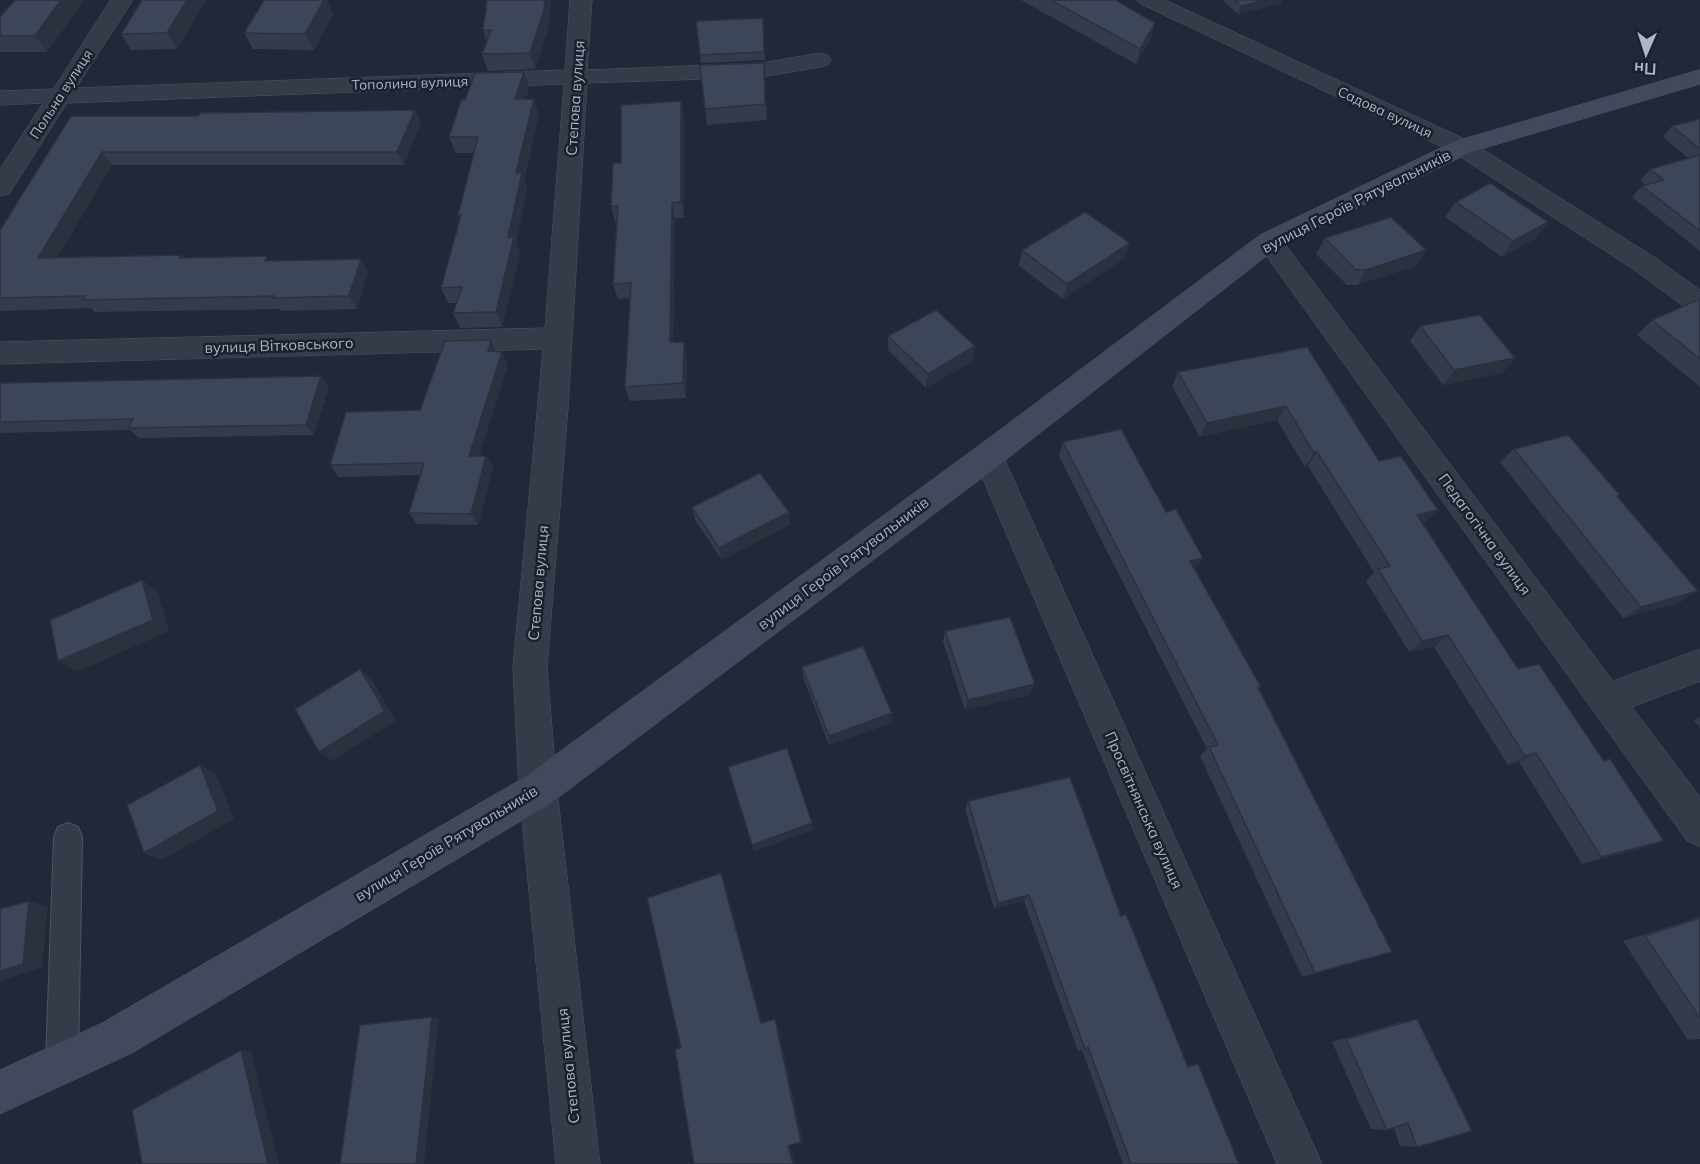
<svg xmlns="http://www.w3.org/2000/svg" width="1700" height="1164" viewBox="0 0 1700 1164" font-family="Mulish,sans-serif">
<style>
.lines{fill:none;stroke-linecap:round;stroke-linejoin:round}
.lane-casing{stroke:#4f5563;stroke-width:2}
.street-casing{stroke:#4f5563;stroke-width:1}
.secondary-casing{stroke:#4f5563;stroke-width:1}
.lane{fill:#343b49;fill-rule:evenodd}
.street{fill:#343b49;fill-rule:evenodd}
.secondary{fill:#42495c;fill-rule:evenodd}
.wall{fill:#343c4c}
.shaded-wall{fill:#2b313e}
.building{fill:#3d4658;stroke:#2b313e;stroke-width:1.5}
.labels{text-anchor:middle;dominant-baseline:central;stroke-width:5;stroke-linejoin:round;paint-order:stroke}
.far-street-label{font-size:14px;fill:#afb5c5;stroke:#1a202d}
.street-label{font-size:15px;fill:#afb5c5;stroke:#1a202d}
</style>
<rect width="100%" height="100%" fill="#212838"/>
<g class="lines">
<defs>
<path id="lane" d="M68 823 78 827 82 837 78 1063 73 1074 62 1079 51 1074 46 1063 54 837 58 827Z"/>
<g id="street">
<path d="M111 0H133L76 88 565 70 570 0H592L587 70 762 63 820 53 828 55 831 60 828 65 820 67 762 77 587 83 568 408 547 667 557 790 600 1164H556L519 790 513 667 543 349 0 364V342L545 328 564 84 67 103 9 194 0 196V169L43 103 0 105V91L53 89Z"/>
<path d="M1137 0H1165L1471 142 1654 257 1700 290V314L1690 311 1636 271 1453 152 1141 4Z"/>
<path d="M1269 232 1278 235 1613 681 1700 649V681L1632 707 1700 797V847L1687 841 1260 247 1256 241 1260 235Z"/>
<path d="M988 444 999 447 1003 456 1322 1164H1277L973 456 977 447Z"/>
</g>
<path id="secondary" d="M1700 70V84L1471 152 1278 247 999 465 551 803 132 1053 0 1114V1070L102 1023 525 777 977 447 1260 235 1453 142Z"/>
</defs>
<use href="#lane" class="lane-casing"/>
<use href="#street" class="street-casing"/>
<use href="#secondary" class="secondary-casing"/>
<use href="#lane" class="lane"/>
<use href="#street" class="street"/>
<use href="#secondary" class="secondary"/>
</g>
<g class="wall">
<path d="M15 0H84L47 52H0V17Z"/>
<path d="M142 0H206L177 49 131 50 121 34Z"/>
<path d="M1021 0H1116L1155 23 1151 38 1136 64Z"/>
<path d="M1223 0H1282L1280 4 1238 14Z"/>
<path d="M333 14 314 50 253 49 244 33Z"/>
<path d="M763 18 765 60 701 63 696 21Z"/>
<path d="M549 26 535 69 488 71 482 54 487 42 483 30Z"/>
<path d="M764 63 767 120 707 125 705 109Z"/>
<path d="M524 72 529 88 525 99 539 115 524 179 527 189 516 243 520 253 502 327 460 328 453 313 457 303H448L441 288 460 220 458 215 474 153H456L449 137 465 100Z"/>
<path d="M681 101 684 117V218H675L673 342 687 356 686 398 630 401 625 387 630 298 618 299 613 284 617 222H615L611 206Z"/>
<path d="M71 116 421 123 404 165H112L57 258 181 255 184 258 271 261 368 271 357 309 282 311 280 309 94 312 91 308 0 311V230Z"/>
<path d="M1700 119V251L1632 197 1642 186 1646 185 1640 181 1650 169 1688 158 1663 137 1672 126Z"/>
<path d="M1456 202 1548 222 1536 238 1502 257 1445 217Z"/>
<path d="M1325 238 1426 250 1416 266 1357 285H1347L1316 254Z"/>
<path d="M1022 250 1125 258 1063 299 1019 266Z"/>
<path d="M1700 299V387L1637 335 1652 320Z"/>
<path d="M1420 326 1515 358 1502 373 1443 385 1410 341Z"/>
<path d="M888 336 973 361 926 388 888 350Z"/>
<path d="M491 340 496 352 508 364 479 456H486L493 467 478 525 417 524 409 513 420 475 339 477 330 465 420 410Z"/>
<path d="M1307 347 1379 461 1425 523 1423 524 1518 669 1643 848 1582 864 1519 762 1508 765 1434 647 1409 652 1366 581 1374 572 1308 466 1305 467 1277 420 1200 437 1172 386 1178 372Z"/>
<path d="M0 383 329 387 314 435 139 438 130 430 0 433Z"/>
<path d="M1063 442 1195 570 1261 687 1259 689 1392 952 1302 977 1200 756 1207 749 1059 456Z"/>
<path d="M1514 449 1617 497 1679 603 1623 618 1500 462Z"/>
<path d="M692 507 790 525 722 560 695 520Z"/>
<path d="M945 631 1030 695 965 710 943 642Z"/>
<path d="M802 667 892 713 891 723 829 745 803 677Z"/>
<path d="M1700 717V728L1694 720Z"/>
<path d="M968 801 1121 916 1188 1065 1198 1064 1239 1164H1123L1082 1050 1078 1051 1024 901 994 909 965 809Z"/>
<path d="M1700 917V1039L1688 1040 1623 941Z"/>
<path d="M1417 1019V1147L1400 1146 1394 1128 1387 1130 1371 1129 1332 1042 1401 1022Z"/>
</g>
<g class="shaded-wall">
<path d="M61 0H84L47 52 35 36Z"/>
<path d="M187 0H206L177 49 167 33Z"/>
<path d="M324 0H327L333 14 314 50 305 34Z"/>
<path d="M545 0H551L549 26 535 69 530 53Z"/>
<path d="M1265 0H1282L1280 4 1238 14 1241 6Z"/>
<path d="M1155 23 1151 38 1136 64 1140 49Z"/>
<path d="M764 63 765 79 767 120 765 104Z"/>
<path d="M524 72 529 88 520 115 515 99Z"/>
<path d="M534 99 539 115 524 179 527 189 516 243 520 253 502 327 496 312 516 173Z"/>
<path d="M681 101 684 117V218L681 202Z"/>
<path d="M415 110 421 123 404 165 397 152Z"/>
<path d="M102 152 112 165 49 271 38 258Z"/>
<path d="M672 203 675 218 673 357 670 342Z"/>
<path d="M1548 222 1536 238 1502 257 1513 241Z"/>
<path d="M1130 243 1125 258 1063 299 1067 284Z"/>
<path d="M1426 250 1416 266 1357 285 1366 270Z"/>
<path d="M361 259 368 271 357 309 349 296Z"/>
<path d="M491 340 496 353 488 351Z"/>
<path d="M684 342 687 356 686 398 683 383Z"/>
<path d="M975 346 973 361 926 388 928 374Z"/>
<path d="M502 352 508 364 476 467 469 456Z"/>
<path d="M1515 358 1502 373 1443 385 1454 370Z"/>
<path d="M321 376 329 387 314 435 306 425Z"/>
<path d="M1286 406 1277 420 1200 437 1207 423Z"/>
<path d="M1317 452 1308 466 1305 467 1314 453Z"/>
<path d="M486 456 493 467 478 525 471 514Z"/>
<path d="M1438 510 1425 523 1405 528 1417 515Z"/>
<path d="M789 512 790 525 722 560 719 548Z"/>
<path d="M1203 558 1195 570 1190 561Z"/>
<path d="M142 580 158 592 169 631 77 672 58 661Z"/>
<path d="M1698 591 1679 603 1623 618 1641 607Z"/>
<path d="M1448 635 1434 647 1409 652 1422 641Z"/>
<path d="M360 669 372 680 396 721 332 761 319 752Z"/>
<path d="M1035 684 1030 695 965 710 968 700Z"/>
<path d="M892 713 891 723 829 745V736Z"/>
<path d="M1536 753 1519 762 1508 765 1525 756Z"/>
<path d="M200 765 216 774 234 819 162 860 144 853Z"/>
<path d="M812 823 813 830 754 852 752 845Z"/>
<path d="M1664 841 1643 848 1582 864 1601 857Z"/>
<path d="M721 873 724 880 763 1026 761 1023Z"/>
<path d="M1029 895 1024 901 994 909 998 903Z"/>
<path d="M29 901 48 906 42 967 0 981V971Z"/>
<path d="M432 1017 439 1018 424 1164H416Z"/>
<path d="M775 1019 777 1022 803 1142H801Z"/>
<path d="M241 1050 251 1051 279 1164H268Z"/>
<path d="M788 1146H790L795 1164H793Z"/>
</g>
<g class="building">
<path d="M15 0H61L35 36H0V17Z"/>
<path d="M142 0H187L167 33 121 34Z"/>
<path d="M264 0H324L305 34 244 33Z"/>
<path d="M487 0H545L544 10 530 53 482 54 491 30H483Z"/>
<path d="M1051 0H1116L1155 23 1140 49Z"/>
<path d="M1235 0H1265L1241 6Z"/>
<path d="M763 18 764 52 700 55 696 21Z"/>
<path d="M764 63 765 104 705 109 700 65Z"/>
<path d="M524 72 515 99H534L516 173H522L508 237H514L496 312 453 313 462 287 441 288 461 215H458L478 137H449L461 100H465L475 73Z"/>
<path d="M681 101V202L672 203 670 342H684L683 383 625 387 631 283 613 284 618 206H611L613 163H621V105Z"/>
<path d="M415 110 397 152H102L38 258 181 255 179 258 267 256 265 261 361 259 349 296 273 298 274 296 83 300 85 296 0 298V230L71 116H198L200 113Z"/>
<path d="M1700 119V149L1672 126Z"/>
<path d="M1700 155V231L1642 186 1664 180 1650 169Z"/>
<path d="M1490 183 1548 222 1513 241 1456 202Z"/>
<path d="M1085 212 1130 243 1067 284 1022 250Z"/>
<path d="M1391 217 1426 250 1366 270H1356L1325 238Z"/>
<path d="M1700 299V359L1652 320Z"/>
<path d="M936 310 975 346 928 374 888 336Z"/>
<path d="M1480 315 1515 358 1454 370 1420 326Z"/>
<path d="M491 340 488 351 502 352 469 456H486L471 514 409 513 424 463 330 465 346 412 420 410 445 341Z"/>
<path d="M1307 347 1379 461 1401 456 1438 510 1417 515 1518 669 1539 664 1604 761 1610 759 1664 841 1601 857 1536 753 1525 756 1448 635 1422 641 1378 569 1390 566 1317 452 1314 453 1286 406 1207 423 1178 372Z"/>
<path d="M321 376 306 425 128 428 133 419 0 422V383Z"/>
<path d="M1121 429 1166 512 1176 509 1203 558 1190 561 1261 687H1258L1392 952 1315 973 1209 747 1218 745 1063 442Z"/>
<path d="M1568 435 1620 495 1617 496 1698 591 1641 607 1514 449Z"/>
<path d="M760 473 789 512 719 548 692 507Z"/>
<path d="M142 580 153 620 58 661 50 620Z"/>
<path d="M1010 617 1035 684 968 700 945 631Z"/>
<path d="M863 646 892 713 829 736 802 667Z"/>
<path d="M360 669 385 711 319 752 295 709Z"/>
<path d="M787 748 812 823 752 845 728 767Z"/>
<path d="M200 765 218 811 144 853 127 805Z"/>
<path d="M1070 777 1121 916 1126 914 1188 1067 1198 1064 1239 1164H1131L1088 1047 1085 1049 1029 895 998 903 968 801Z"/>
<path d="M721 873 761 1023 775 1019 801 1142 788 1146 793 1164H694L675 1049 681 1048 647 898Z"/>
<path d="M29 901 23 964 0 971V909Z"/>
<path d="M1700 918V1018L1645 936Z"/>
<path d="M432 1017 416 1164H340L360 1025Z"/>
<path d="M1417 1019 1472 1131 1417 1147 1408 1123 1387 1130 1346 1039Z"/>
<path d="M241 1050 268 1164H142L132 1110Z"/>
</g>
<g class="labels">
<g class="far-street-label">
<text transform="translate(410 83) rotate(-2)">Тополина вулиця</text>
<text transform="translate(61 94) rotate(-57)">Польна вулиця</text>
<text transform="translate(1385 112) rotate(25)">Садова вулиця</text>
</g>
<g class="street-label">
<text transform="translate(575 98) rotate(-86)">Степова вулиця</text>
<text transform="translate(1356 201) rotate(-27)">вулиця Героїв Рятувальників</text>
<text transform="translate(279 345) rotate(-2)">вулиця Вітковського</text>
<text transform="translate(1485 534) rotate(54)">Педагогічна вулиця</text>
<text transform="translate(843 563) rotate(-37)">вулиця Героїв Рятувальників</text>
<text transform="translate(538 583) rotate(-85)">Степова вулиця</text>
<text transform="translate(1144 810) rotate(66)">Просвітнянська вулиця</text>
<text transform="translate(446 843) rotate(-31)">вулиця Героїв Рятувальників</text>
<text transform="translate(568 1066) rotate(-96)">Степова вулиця</text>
</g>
</g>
<g transform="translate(1646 54) rotate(183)" stroke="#1a202d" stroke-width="4.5" paint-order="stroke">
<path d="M0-4.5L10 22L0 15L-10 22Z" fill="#afb5c5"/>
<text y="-9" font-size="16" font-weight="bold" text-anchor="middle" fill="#afb5c5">Пн</text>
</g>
</svg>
